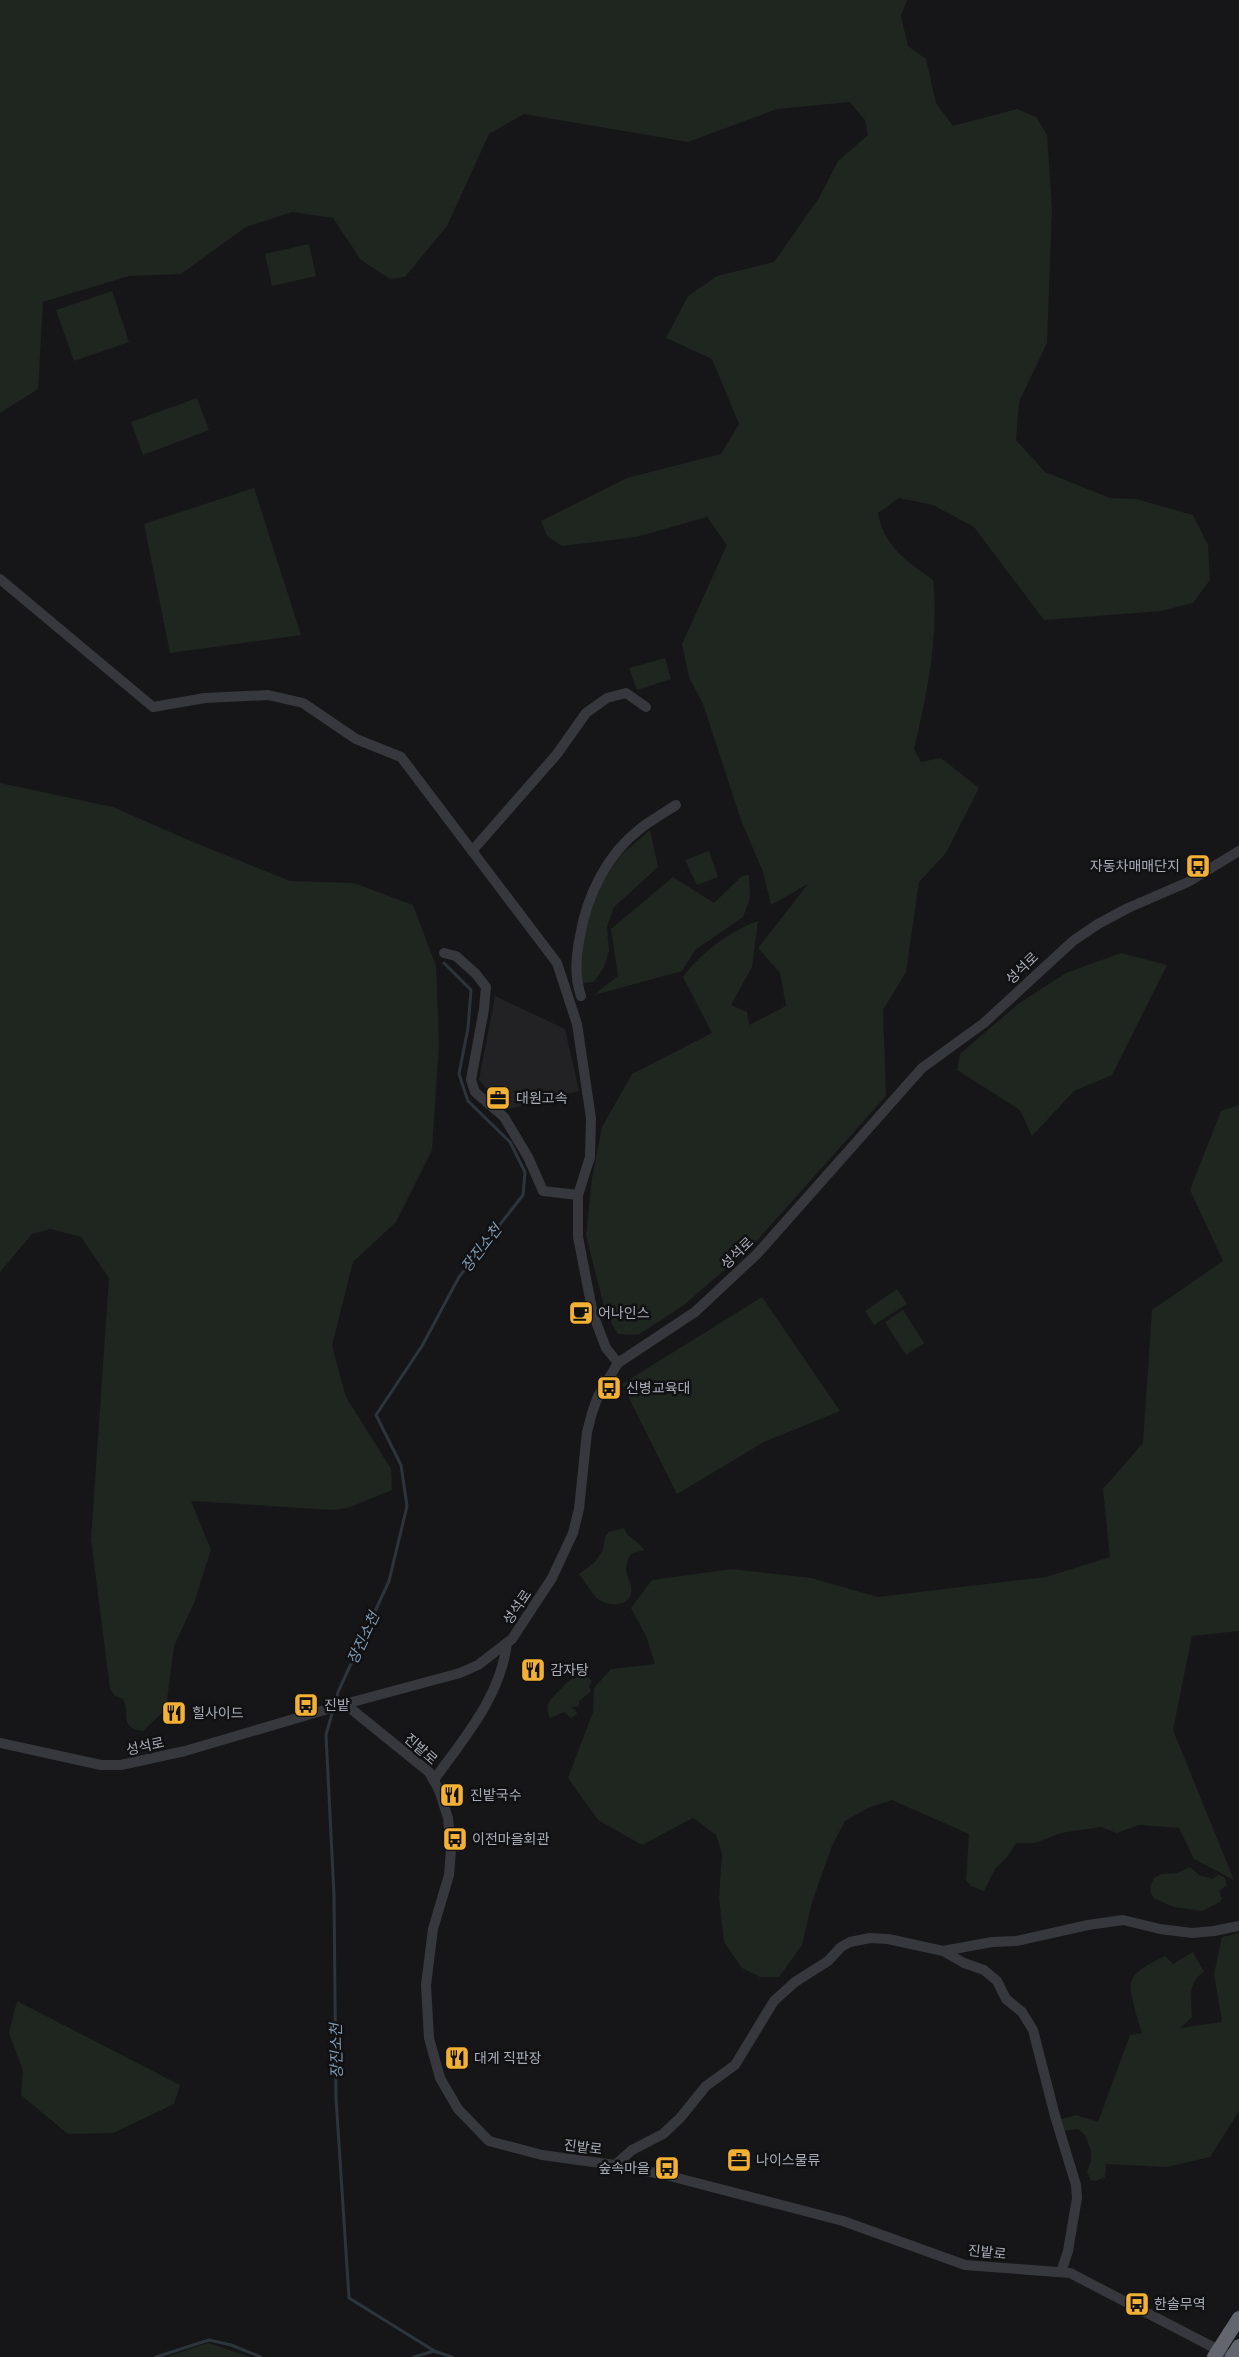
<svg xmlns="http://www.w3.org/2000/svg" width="1239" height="2357" viewBox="0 0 1239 2357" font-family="'IBM Plex Sans','Noto Sans KR',sans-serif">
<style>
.built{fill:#222225}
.green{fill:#1e261f}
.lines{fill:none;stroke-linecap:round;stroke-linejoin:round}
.stream{stroke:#2c353c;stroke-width:3}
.minor{stroke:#37383d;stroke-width:10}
.highway{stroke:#63666e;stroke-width:14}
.highway-bridge{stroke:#63666e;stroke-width:14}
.labels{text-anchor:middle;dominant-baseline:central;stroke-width:5;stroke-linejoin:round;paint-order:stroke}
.poi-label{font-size:14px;fill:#a8adb8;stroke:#111113;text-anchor:start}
.street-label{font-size:14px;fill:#a8adb8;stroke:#111113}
.water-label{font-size:15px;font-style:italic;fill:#7f9bb3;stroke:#111113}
</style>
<rect width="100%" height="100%" fill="#161618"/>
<path class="built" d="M495 996 565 1029 579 1091 505 1110 479 1080Z"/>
<g class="green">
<path d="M0 0H907L901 16 908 46 926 59 936 103 953 126 1017 109 1036 117 1047 135 1052 208 1047 343 1019 402 1016 440 1045 472 1110 498 1136 499 1193 515 1208 545 1210 580 1193 603 1161 611 1044 620 974 527 933 505 899 498 878 513C884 547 907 561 933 580 939 637 927 694 914 749L921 762 941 758 979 788 946 853 919 882 906 972 883 1010 886 1096 751 1247 684 1305 638 1335 618 1334 606 1314 586 1236 592 1179 602 1127 632 1074 712 1033 683 977C702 952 728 932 758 921L752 967 731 1005 747 1012 749 1025 786 1006 780 973 758 948 808 884 771 905 763 872 741 820 703 704 689 677 682 644 727 545 707 517 636 537 562 546 547 536 541 521 627 478 721 454 739 424 712 359 666 338 688 296 717 276 774 262 819 198 838 161 868 135 865 120 850 102 777 109 688 142 524 114 489 134 447 226 405 277 390 279 361 260 333 218 292 212 246 227 181 274 129 276 43 302 38 389 0 413Z"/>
<path d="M309 244 316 276 272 286 265 254Z"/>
<path d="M112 291 129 342 74 361 56 310Z"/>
<path d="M197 398 209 430 143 455 131 422Z"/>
<path d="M254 488 301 635 170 653 144 524Z"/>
<path d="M665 658 671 679 637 690 629 668Z"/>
<path d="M0 783 113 807 193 842 290 881 354 883 413 905 436 966 439 1044 432 1150 396 1222 353 1262 332 1346 346 1397 391 1469 392 1490 348 1508 333 1510 191 1501 211 1550 194 1603 174 1646 166 1709 143 1731C118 1728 131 1714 123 1699L115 1696 110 1689 91 1539 109 1278 81 1237 51 1229 32 1234 0 1272Z"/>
<path d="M650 830 658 867 614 907 607 927 609 951 604 967 594 982 577 984 582 928 601 883 621 855Z"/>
<path d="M709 851 718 877 697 885 685 860Z"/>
<path d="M749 875 750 898 743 917 695 950 682 971 594 995 618 976 611 929 673 877 714 903 742 876Z"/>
<path d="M1121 953 1167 965 1112 1075 1074 1091 1032 1136 1020 1110 957 1070 960 1054 1018 1004 1066 973Z"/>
<path d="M1239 1105V1631L1192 1636 1173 1730 1234 1880 1194 1859 1179 1828 1139 1825 1117 1833 1101 1827 1061 1833 1035 1843H1016L1008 1856 995 1869 984 1891 971 1886 966 1880 969 1834 892 1800 868 1808 845 1821 832 1846 812 1902 802 1945 779 1977H760L742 1968 724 1942 719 1898 722 1854 716 1835 693 1818 642 1845 598 1820 568 1778 593 1712 594 1688 611 1669 655 1664 646 1636 631 1608 652 1580 732 1569 811 1578 878 1597 1046 1577 1110 1557 1103 1489 1143 1443 1152 1310 1223 1261 1190 1190 1221 1111Z"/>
<path d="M897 1289 907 1304 874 1325 865 1311Z"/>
<path d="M762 1297 840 1411 764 1442 677 1494 622 1384Z"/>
<path d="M903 1310 924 1343 906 1355 885 1322Z"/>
<path d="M624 1528C627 1539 639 1540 644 1550L633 1553 628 1558C627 1563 625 1570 627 1574 629 1581 632 1584 631 1593 629 1607 608 1607 598 1599 591 1593 585 1581 579 1574L595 1562 603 1550 605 1536 609 1532Z"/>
<path d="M581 1675H585L592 1681 589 1686 591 1691 579 1701V1706L571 1708 575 1709 577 1714 571 1718 564 1712 550 1718C544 1704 550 1700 559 1691 566 1683 570 1678 581 1675Z"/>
<path d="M1190 1867 1199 1875 1213 1879 1218 1875 1224 1877 1227 1885 1219 1891 1222 1899 1220 1902 1202 1911 1174 1907 1155 1899 1151 1894 1150 1887 1154 1878 1161 1874 1177 1873Z"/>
<path d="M1239 1933V2111L1210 2157 1167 2167 1106 2164 1105 2177 1096 2181 1091 2180 1087 2172 1091 2160V2151L1085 2135 1078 2129 1063 2131 1059 2118 1062 2119 1076 2115 1098 2122 1130 2035 1142 2033C1139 2024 1128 1989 1131 1982 1135 1969 1154 1962 1165 1956L1173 1964 1193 1952 1204 1972C1187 1982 1191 1999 1192 2017L1180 2028 1222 2022 1214 1974 1222 1937Z"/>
<path d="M17 2001 180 2085 174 2104 113 2133 68 2134 21 2095 23 2070 9 2033Z"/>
<path d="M208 2343 250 2357H166Z"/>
</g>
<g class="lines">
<g class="stream">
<path d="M335 1704 338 1692 389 1581 407 1506 401 1465 376 1415 422 1346 459 1277 523 1195 525 1172 510 1142 468 1101 459 1074 468 1028 471 990 444 963"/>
<path d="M333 1710 326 1735 334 1895 336 2098 349 2298 436 2352"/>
<path d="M156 2357 209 2340 231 2345 261 2357"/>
<path d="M414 2357 434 2351 452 2357"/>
</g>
<g class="minor">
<path d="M0 579 153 707 205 698 268 695 303 703 356 739 401 757 557 963 577 1024 591 1118 590 1157 578 1195V1237L593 1314 606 1348 618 1363"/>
<path d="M472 851 557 754 586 713 607 698 626 693 646 707"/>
<path d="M444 953 456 956 476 974 486 987 484 1009 471 1080 475 1092 504 1117 528 1157 543 1191 578 1195"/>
<path d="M581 996C574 976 576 956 580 936 587 895 607 854 641 828 651 820 664 813 676 805"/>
<path d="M345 1704 429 1772 439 1790 448 1818 451 1850 449 1875 433 1929 426 1985 429 2038 440 2078 458 2109 489 2141 542 2155 615 2165 666 2175 843 2221 965 2265 1070 2273 1232 2357"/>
<path d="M0 1743 101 1765H121L185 1751 345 1704 460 1673 478 1665 512 1639 552 1578 573 1533 579 1509 587 1432 592 1413 598 1396 618 1363 695 1312 757 1254 922 1068 984 1023 1073 941 1098 924 1128 908 1188 882 1239 851"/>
<path d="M434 1780C464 1738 501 1696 507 1643"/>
<path d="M943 1951 992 1942 1016 1941 1088 1925 1123 1920 1160 1929 1192 1933 1214 1931 1239 1926"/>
<path d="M615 2165 632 2150 663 2134 680 2118 706 2086 735 2065 774 2001 795 1982 828 1961 841 1947 850 1942 870 1938 888 1939 943 1951 964 1963 984 1970 997 1981 1006 1999 1022 2012 1033 2030 1055 2116 1076 2185 1077 2198 1068 2251 1061 2272"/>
</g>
<path class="highway" d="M1230 2332 1239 2318"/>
<g class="highway-bridge">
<path d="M1214 2357 1230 2332"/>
<path d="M1232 2357 1239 2346"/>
</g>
</g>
<defs>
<symbol id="bus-square" viewBox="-11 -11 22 22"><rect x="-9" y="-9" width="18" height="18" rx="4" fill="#f2b134" stroke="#111113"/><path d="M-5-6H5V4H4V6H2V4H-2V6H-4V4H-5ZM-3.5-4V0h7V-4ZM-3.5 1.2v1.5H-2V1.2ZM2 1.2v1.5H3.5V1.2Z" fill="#111"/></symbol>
<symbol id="office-square" viewBox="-11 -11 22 22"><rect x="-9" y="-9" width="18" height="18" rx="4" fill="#f2b134" stroke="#111113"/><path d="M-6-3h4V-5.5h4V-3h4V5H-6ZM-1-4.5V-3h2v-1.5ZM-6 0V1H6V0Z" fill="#111"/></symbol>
<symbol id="cafe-square" viewBox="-11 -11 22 22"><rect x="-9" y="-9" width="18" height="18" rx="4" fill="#f2b134" stroke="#111113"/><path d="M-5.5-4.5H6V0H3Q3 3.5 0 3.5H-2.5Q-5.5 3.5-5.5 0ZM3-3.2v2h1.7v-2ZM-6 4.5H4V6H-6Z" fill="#111"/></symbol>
<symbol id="restaurant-square" viewBox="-11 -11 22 22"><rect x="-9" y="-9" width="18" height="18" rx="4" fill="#f2b134" stroke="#111113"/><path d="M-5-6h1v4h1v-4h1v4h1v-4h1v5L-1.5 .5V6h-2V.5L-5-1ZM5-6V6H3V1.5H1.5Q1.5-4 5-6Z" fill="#111"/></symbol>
</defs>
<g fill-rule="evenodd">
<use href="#bus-square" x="1184" y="852" width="28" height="28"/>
<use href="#office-square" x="484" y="1084" width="28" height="28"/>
<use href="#cafe-square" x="567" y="1299" width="28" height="28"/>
<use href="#bus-square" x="595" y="1374" width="28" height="28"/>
<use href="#restaurant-square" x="519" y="1656" width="28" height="28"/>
<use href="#bus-square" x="292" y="1691" width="28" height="28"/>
<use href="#restaurant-square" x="160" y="1699" width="28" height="28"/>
<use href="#restaurant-square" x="438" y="1781" width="28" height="28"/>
<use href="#bus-square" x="441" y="1825" width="28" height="28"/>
<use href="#restaurant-square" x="443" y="2044" width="28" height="28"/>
<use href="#office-square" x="725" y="2146" width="28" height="28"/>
<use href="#bus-square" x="653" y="2154" width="28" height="28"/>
<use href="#bus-square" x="1123" y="2290" width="28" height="28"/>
</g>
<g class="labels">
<g class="poi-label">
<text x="1180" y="866" text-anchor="end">자동차매매단지</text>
<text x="516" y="1098">대원고속</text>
<text x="598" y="1313">어나인스</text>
<text x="626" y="1388">신병교육대</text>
<text x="550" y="1670">감자탕</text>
<text x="324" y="1705">진밭</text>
<text x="192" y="1713">힐사이드</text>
<text x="470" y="1795">진밭국수</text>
<text x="472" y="1839">이전마을회관</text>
<text x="474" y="2058">대게 직판장</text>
<text x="756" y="2160">나이스물류</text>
<text x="650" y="2168" text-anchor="end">숲속마을</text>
<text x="1154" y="2304">한솔무역</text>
</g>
<g class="street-label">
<text transform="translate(1022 968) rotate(-44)">성석로</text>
<text transform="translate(737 1253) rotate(-44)">성석로</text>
<text transform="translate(517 1607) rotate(-56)">성석로</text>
<text transform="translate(145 1746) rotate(-12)">성석로</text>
<text transform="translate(421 1749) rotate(41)">진밭로</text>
<text transform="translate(583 2147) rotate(7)">진밭로</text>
<text transform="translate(987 2252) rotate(6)">진밭로</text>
</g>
<g class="water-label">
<text transform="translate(481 1248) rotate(-52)">장진소천</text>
<text transform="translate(363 1638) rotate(-65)">장진소천</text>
<text transform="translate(336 2051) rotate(-91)">장진소천</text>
</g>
</g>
</svg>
